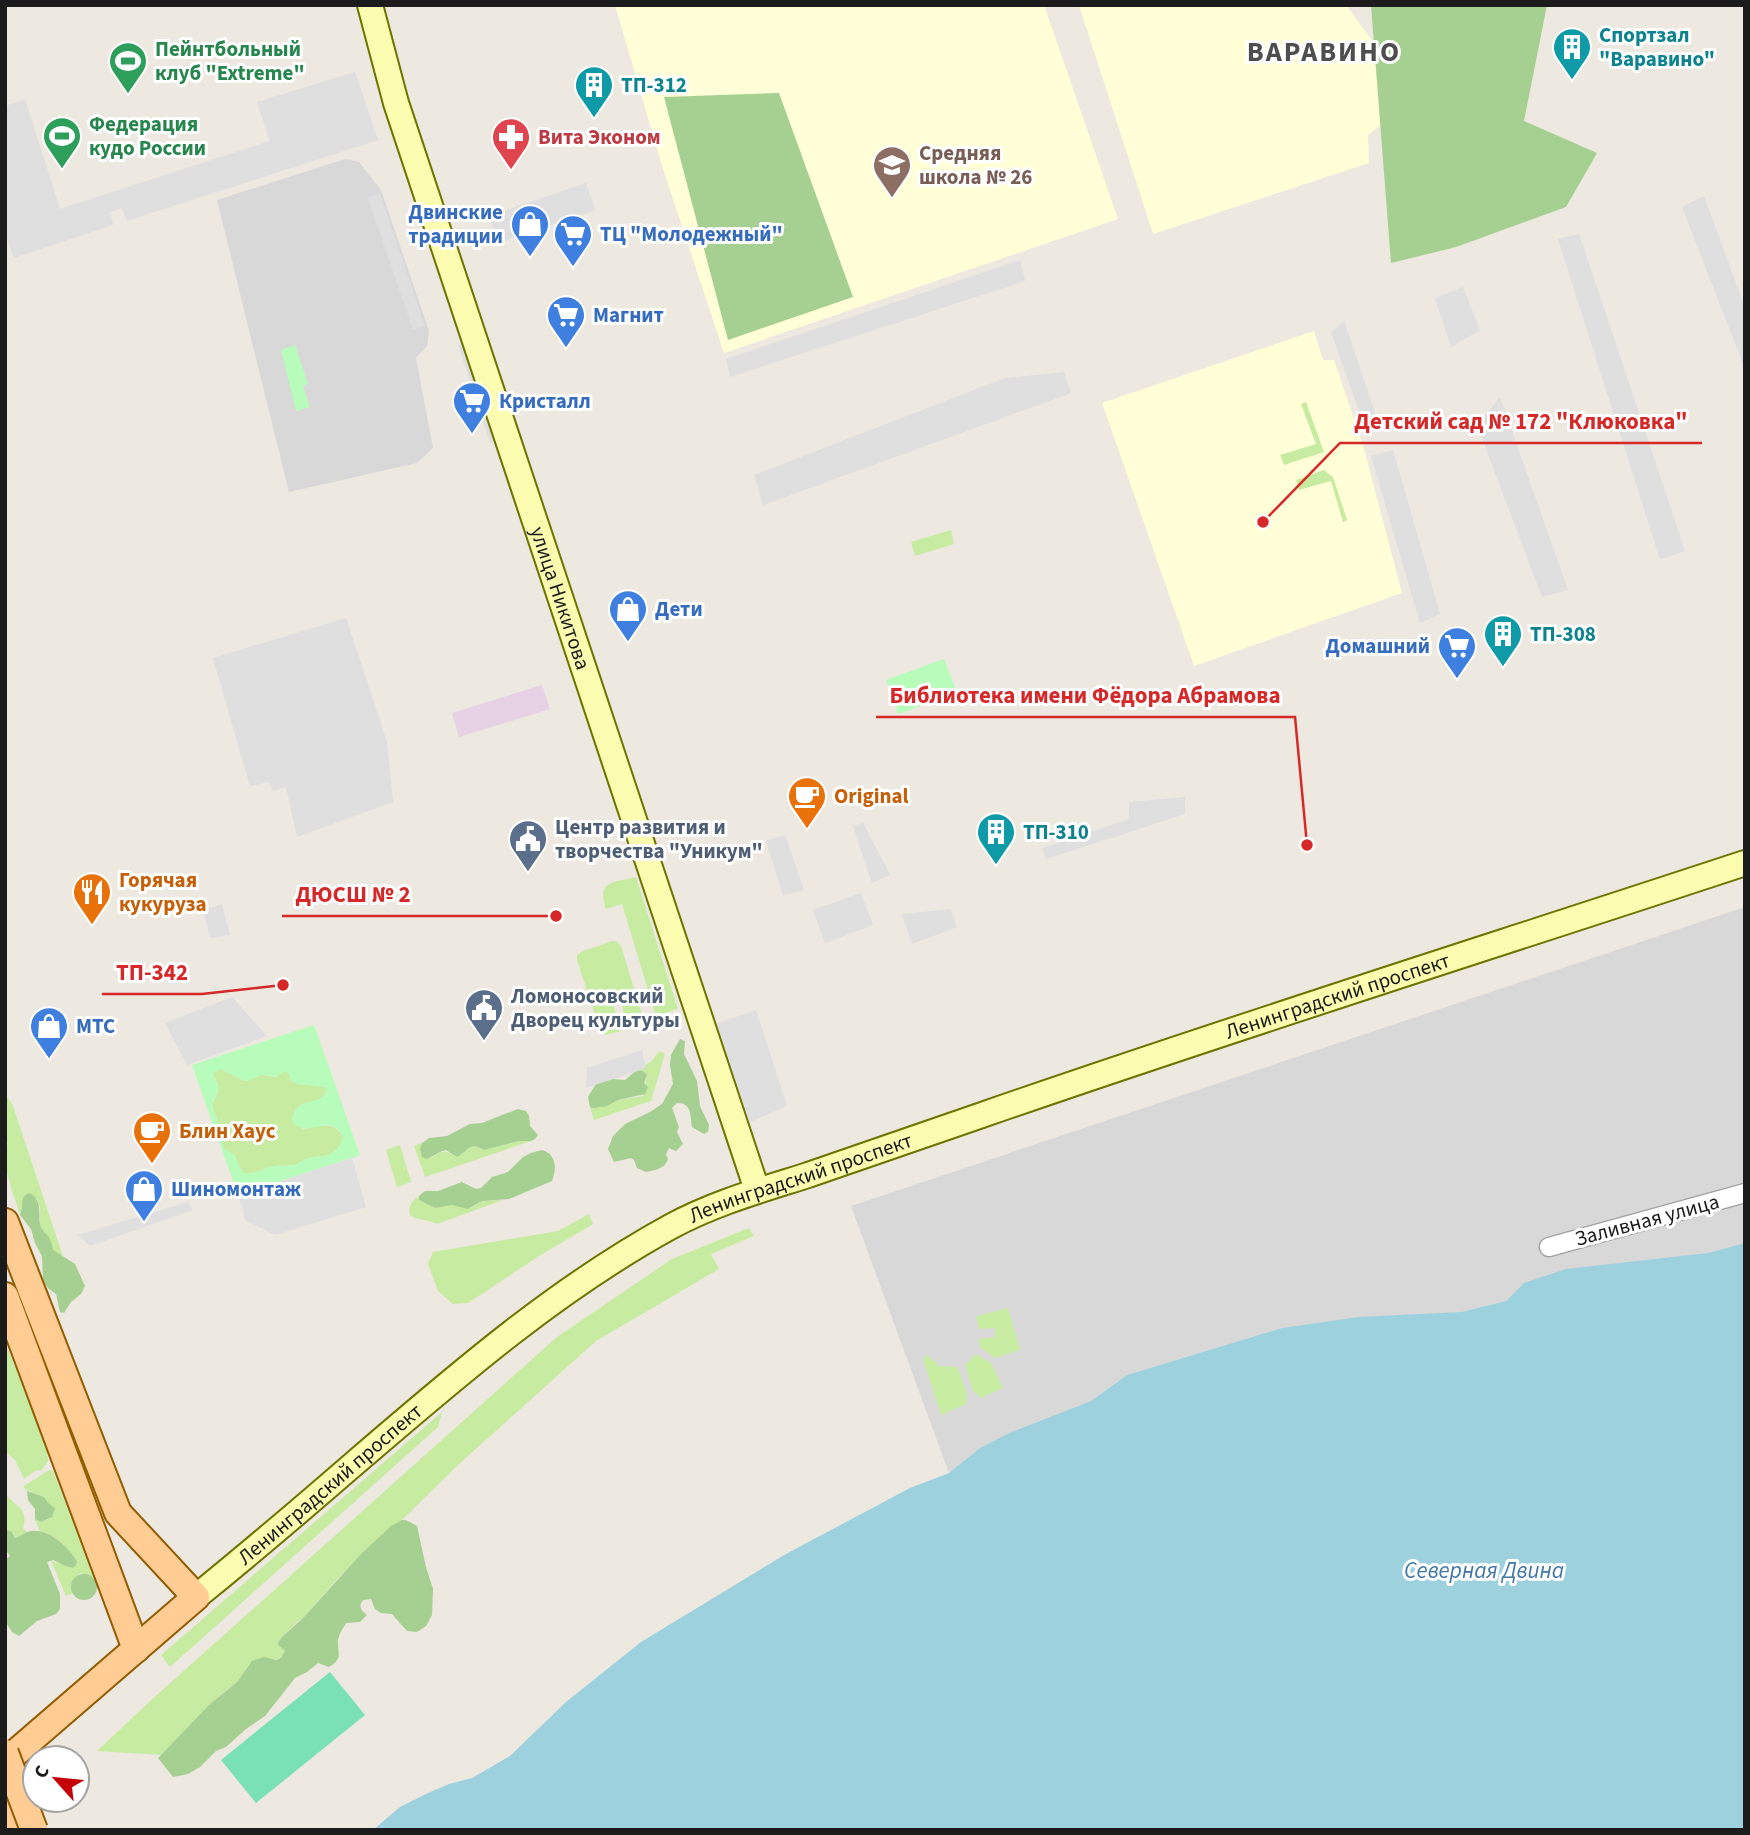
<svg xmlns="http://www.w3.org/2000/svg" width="1750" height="1835" viewBox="0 0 1750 1835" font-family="'Source Sans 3',sans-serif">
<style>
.residential{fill:#d9d8d8}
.industrial{fill:#e7d1e4}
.education{fill:#fffed7}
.grass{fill:#c8eba2}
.forest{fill:#a6cf92}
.park{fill:#b8fcbb;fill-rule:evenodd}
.pitch{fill:#79e1b5}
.parking{fill:#dfdfdf}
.water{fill:#9dd1de}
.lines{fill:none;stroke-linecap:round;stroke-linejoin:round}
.street-casing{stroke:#a2a2a2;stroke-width:21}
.secondary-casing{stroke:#6c7400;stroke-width:28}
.primary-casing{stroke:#925c00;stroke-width:30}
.street{stroke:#fff;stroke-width:18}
.secondary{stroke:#fbfcaf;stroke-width:24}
.primary{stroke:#ffcc93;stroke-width:26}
.primary-bridge-casing{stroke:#925c00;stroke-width:30;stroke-linecap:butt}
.primary-bridge{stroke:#ffcc93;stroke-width:26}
.labels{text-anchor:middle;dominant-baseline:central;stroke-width:6;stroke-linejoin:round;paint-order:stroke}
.culture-label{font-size:21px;font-weight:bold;fill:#0d838f;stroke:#fff;text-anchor:start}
.leisure-label{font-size:21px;font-weight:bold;fill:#27864d;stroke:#fff;text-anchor:start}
.health-label{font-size:21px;font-weight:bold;fill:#be3a42;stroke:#fff;text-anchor:start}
.education-label{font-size:21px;font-weight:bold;fill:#785e54;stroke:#fff;text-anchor:start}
.shop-label{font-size:21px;font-weight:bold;fill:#366cbe;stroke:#fff;text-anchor:start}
.street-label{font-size:21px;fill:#1b1b1b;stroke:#fff}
.food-label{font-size:21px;font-weight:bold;fill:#c56008;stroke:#fff;text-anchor:start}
.service-label{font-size:21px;font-weight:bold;fill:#4e5e75;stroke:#fff;text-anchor:start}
.water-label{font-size:23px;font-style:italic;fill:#4178a6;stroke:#fff}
.district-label{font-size:28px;font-weight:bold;letter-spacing:2px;fill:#4e4e4e;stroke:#fff}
.leader{fill:none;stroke:#d62828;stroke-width:2.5}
.callout-dot{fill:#d62828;stroke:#fff;stroke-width:2.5}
.callout-label{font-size:23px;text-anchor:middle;font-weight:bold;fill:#d62828;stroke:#fff;stroke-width:6;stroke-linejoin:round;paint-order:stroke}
</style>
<rect width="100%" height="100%" fill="#ede8e0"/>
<g class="residential">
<path d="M345 159 359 162 381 190 429 331 427 346 416 358 433 448 417 463 289 492 217 200Z"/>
<path d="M1745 907V1243L1708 1253 1524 1283 1506 1301 1461 1312 1282 1328 1127 1375 1091 1401 1009 1433 980 1448 949 1473 851 1206Z"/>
</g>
<path class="industrial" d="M542 685 550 709 459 737 452 713Z"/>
<g class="education">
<path d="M615 5H1044L1118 219 724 353 662 166Z"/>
<path d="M1079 5H1346L1415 99 1368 135 1369 163 1153 234Z"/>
<path d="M1314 331 1323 360H1334L1363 445 1402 593 1194 666 1102 403Z"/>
</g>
<g class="grass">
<path d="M1306 402 1324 452 1284 465 1280 455 1316 444 1301 404Z"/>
<path d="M1324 470 1333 477 1347 520 1343 522 1331 481 1299 490 1296 480Z"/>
<path d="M951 530 954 544 915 556 911 542Z"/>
<path d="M636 877 678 1009 656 1016 622 904 606 909C597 880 612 883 636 877Z"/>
<path d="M612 941 617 942 621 946 643 1018 641 1024 628 1028 620 999 612 1001 621 1031 605 1035 601 1033 577 960V955L581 952Z"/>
<path d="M659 1051 665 1054 651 1101 594 1120 590 1107C594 1110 600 1106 605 1107L618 1100 643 1096 647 1075 637 1070 652 1061Z"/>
<path d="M221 1069 244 1081 261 1075 276 1077 285 1071 290 1075 291 1081 298 1084 325 1087 327 1089C322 1109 295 1094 292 1120L303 1129C318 1127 335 1119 343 1138L340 1146 330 1155 308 1158 295 1165 273 1166 253 1173H244L239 1167 235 1155 224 1149 222 1146 218 1122 212 1106 218 1091V1084L213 1075 215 1072Z"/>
<path d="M5 1093 13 1106 63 1257 53 1251 49 1238 42 1230 40 1225V1207L37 1199 29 1193C19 1197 24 1206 20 1215 14 1193 0 1165 8 1143L5 1140Z"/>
<path d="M519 1141H531L425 1177 414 1146 422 1143C419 1150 419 1155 427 1159 442 1154 440 1146 457 1157 470 1149 468 1141 484 1150Z"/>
<path d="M400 1145 411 1182 397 1187 386 1150Z"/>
<path d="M419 1196V1200L435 1208 451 1205 471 1208 482 1201 503 1200 437 1224C428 1219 418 1221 410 1215 408 1205 411 1202 419 1196Z"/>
<path d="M589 1214 593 1224 539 1256 468 1303 453 1304 438 1291 428 1264 433 1252 558 1231Z"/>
<path d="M749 1228 754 1236 711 1254 719 1269 596 1341 459 1464 402 1520 388 1529 339 1577 304 1617 297 1622 279 1640 277 1644 285 1651 281 1658 249 1665 237 1682 223 1693 161 1755 97 1751 148 1703 557 1337 672 1259Z"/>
<path d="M1008 1308 1020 1350 995 1358 980 1347 979 1339 995 1337V1328L979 1329 976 1316Z"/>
<path d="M5 1342 47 1449 48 1461 42 1470 35 1471 24 1479 15 1460 5 1451Z"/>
<path d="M976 1354 991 1363 1003 1388 981 1398 973 1391 965 1365Z"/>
<path d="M927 1355 939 1366 957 1367 967 1393 966 1404 941 1415 923 1359Z"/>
<path d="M442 1412 438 1427 170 1667 161 1655Z"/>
<path d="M49 1470 53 1471 96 1580 92 1577 80 1573 71 1584 73 1593 66 1596 51 1561 73 1568C70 1547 60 1538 40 1531L35 1519 41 1522 51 1518C47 1491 43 1500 24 1488V1486Z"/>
<path d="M5 1493C15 1508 29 1506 23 1529L27 1532 15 1538 12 1532 5 1529Z"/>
</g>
<g class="forest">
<path d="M1371 5H1547L1524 121 1597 153 1566 207 1456 247 1391 263Z"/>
<path d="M779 93 853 297 728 340 664 97Z"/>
<path d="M680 1039 685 1041 684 1054 697 1081 700 1106 709 1125 708 1132 704 1134 692 1127C690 1117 693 1103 677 1103L672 1108 679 1127 677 1132 683 1144 676 1151 669 1148 666 1154 668 1159C665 1169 655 1170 646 1172L637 1168 634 1160 631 1158 614 1162 608 1149 613 1136 625 1124 650 1112 662 1104 673 1084 670 1065 671 1055Z"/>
<path d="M637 1070 643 1071 647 1075 644 1083 648 1087 645 1094 618 1100 605 1107C600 1106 594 1110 590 1107L588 1097 596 1084 612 1079 625 1080Z"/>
<path d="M518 1109 526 1111 529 1116 530 1126 538 1135 535 1139 531 1141H519L484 1150C468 1141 470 1150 457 1157L446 1150 442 1151 427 1159 422 1157 420 1149 422 1143 429 1138 447 1136 470 1124 482 1123Z"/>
<path d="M542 1150C556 1154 557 1168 552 1181L509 1199 482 1201 468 1209 452 1205 435 1208 419 1200V1196L425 1191H438L462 1182 476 1189 481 1188 492 1177 508 1172 523 1157 531 1153Z"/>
<path d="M29 1193C43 1200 38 1212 40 1224 41 1231 47 1233 50 1239 52 1243 52 1247 53 1250L75 1264 85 1286 81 1294 71 1302 64 1313 60 1312 56 1294 48 1288 43 1280 42 1256 35 1243 31 1229 20 1215C24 1206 19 1197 29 1193Z"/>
<path d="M27 1491 44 1497 49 1504 55 1508 52 1517 41 1522 35 1519V1509L28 1500Z"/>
<path d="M402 1520H406L417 1526 426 1567 433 1589 432 1615 426 1626 417 1632 407 1631 392 1614 381 1613 375 1609 371 1599 363 1600C358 1607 361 1610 367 1615L360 1622 346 1623C343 1628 339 1634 338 1640 337 1653 344 1658 329 1667L318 1663 307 1672 295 1678 265 1716 246 1729 226 1747 216 1751 200 1767 188 1774 173 1777 158 1758 161 1755 209 1705 237 1682 252 1661 264 1657 276 1660 281 1658 285 1651 277 1644 282 1637 304 1617 361 1554 391 1526Z"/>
<path d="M5 1529 12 1532 15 1538C20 1536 25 1532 31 1531 49 1528 68 1547 77 1561L76 1565 73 1568 65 1566 53 1560 47 1562 60 1594V1609L56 1614 37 1621 19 1636 12 1632 5 1621V1558H8L10 1556 5 1549Z"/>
<circle cx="84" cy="1587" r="13"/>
</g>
<g class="park">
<path d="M295 345 308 384 303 386 310 407 296 411 281 350Z"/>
<path d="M944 659 957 693 898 714 886 680Z"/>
<path d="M314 1025 360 1155 238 1195 192 1065ZM221 1069 244 1081H248L261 1075 276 1077 285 1071 290 1075 291 1081 298 1084 325 1087 327 1092C316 1108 295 1095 292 1121 307 1141 331 1110 343 1137L340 1146 330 1155 308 1158 295 1165 273 1166 253 1173H244L239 1167 235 1155C217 1146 224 1146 224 1129L218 1122 212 1106 219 1087 213 1075 215 1072Z"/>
</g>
<path class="pitch" d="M330 1672 365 1715 256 1803 221 1760Z"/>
<g class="parking">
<path d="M355 72 378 140 127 221 122 208 110 212 113 225 14 258 5 233V106L25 99 60 209 270 141 257 102Z"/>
<path d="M586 183 595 210 498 243 489 216Z"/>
<path d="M380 193 425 326 413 330 368 198Z"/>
<path d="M1704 196 1745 308V369L1682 207Z"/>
<path d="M1579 234 1685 551 1660 559 1558 239Z"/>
<path d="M1020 260 1025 281 730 377 726 359Z"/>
<path d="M1463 287 1480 330 1451 347 1435 298Z"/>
<path d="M1344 321 1378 422 1365 428 1331 332Z"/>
<path d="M466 341 500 439 490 443 458 344Z"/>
<path d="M1064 372 1071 393 763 505 754 475 1005 378Z"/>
<path d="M1500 397 1568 590 1542 597 1477 425Z"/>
<path d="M1393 450 1440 614 1420 623 1371 456Z"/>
<path d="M346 618 387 742 393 802 297 837 286 787 273 791 269 782 250 786 213 658Z"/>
<path d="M1185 797V814L1046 859 1042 848 1129 819V802Z"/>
<path d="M863 823 890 875 872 883 853 826Z"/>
<path d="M785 835 804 890 783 895 766 841Z"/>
<path d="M861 893 873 925 825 943 813 910Z"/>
<path d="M222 904 230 935 210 938 203 910Z"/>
<path d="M951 909 957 927 912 944 902 914Z"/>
<path d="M232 997 267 1036 187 1065 165 1023Z"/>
<path d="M756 1010 787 1106 750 1122 716 1024Z"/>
<path d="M642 1050 646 1068 586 1088 587 1068Z"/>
<path d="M352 1158 366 1207 275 1235 246 1221 238 1195Z"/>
<path d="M188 1202 193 1210 90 1246 78 1235Z"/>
</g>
<path class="water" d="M1745 1243V1830H373L400 1807 426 1794 449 1784 472 1778 510 1756 566 1702 641 1642 784 1555 910 1488 949 1473 980 1448 1009 1433 1091 1401 1127 1375 1282 1328 1359 1317 1461 1312 1506 1301 1524 1283 1566 1269 1708 1253Z"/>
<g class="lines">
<defs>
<path id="street" d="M1549 1247 1745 1193"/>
<g id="secondary">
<path id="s1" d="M370 5 396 103 757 1190"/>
<path id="s2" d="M196 1597C250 1553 303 1508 356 1462 455 1377 555 1290 670 1227 714 1203 761 1190 808 1175 866 1155 924 1135 982 1115 1235 1027 1490 947 1745 863"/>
</g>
<g id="primary">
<path d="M5 1222 118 1513 196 1597 5 1762"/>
<path d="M5 1296 136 1649"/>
<path d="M5 1812 12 1830"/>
</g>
</defs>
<use href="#street" class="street-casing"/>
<use href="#secondary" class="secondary-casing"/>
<use href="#primary" class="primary-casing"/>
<use href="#street" class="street"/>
<use href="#secondary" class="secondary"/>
<use href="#primary" class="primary"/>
<defs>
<path id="primary-bridge" d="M5 1753 34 1830"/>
</defs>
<use href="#primary-bridge" class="primary-bridge-casing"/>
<use href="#primary-bridge" class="primary-bridge"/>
</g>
<defs>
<symbol id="building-pin" viewBox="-11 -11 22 30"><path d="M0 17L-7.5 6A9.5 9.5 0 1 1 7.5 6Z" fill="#0f9aa8" stroke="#fff"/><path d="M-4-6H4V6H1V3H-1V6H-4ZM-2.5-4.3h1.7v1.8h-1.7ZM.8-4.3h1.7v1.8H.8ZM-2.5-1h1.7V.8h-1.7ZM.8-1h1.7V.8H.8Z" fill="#fff"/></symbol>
<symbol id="stadium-pin" viewBox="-11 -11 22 30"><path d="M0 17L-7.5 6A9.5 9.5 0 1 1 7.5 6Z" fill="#2e9e5b" stroke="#fff"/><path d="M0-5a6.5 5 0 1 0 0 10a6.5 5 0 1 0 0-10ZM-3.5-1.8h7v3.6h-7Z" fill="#fff"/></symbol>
<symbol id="pharmacy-pin" viewBox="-11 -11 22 30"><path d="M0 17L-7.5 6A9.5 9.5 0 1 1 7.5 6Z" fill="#e0444e" stroke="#fff"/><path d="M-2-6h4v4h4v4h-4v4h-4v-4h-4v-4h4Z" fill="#fff"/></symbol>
<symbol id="school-pin" viewBox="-11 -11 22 30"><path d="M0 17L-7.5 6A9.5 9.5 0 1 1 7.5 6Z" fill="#8d6e63" stroke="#fff"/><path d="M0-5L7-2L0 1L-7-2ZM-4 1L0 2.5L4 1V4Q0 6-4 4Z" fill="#fff"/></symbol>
<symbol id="shop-pin" viewBox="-11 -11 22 30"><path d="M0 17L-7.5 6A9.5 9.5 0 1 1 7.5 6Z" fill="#3f7fe0" stroke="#fff"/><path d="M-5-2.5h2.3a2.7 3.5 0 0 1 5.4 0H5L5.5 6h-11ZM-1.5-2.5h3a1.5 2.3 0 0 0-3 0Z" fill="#fff"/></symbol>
<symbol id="supermarket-pin" viewBox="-11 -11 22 30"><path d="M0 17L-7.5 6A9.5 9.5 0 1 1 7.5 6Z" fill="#3f7fe0" stroke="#fff"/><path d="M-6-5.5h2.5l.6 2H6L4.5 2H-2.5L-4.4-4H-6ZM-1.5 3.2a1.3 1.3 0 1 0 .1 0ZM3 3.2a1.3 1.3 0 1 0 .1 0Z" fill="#fff"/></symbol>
<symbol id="cafe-pin" viewBox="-11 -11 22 30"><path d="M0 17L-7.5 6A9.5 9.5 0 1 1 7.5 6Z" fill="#e8710a" stroke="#fff"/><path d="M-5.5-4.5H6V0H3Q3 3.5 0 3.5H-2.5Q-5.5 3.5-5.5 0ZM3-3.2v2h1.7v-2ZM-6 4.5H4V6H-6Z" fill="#fff"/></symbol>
<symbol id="civic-pin" viewBox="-11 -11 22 30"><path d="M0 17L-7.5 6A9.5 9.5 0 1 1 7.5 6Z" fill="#5c6f8a" stroke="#fff"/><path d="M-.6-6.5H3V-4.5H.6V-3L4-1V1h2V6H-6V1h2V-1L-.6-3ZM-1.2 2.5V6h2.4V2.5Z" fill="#fff"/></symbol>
<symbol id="restaurant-pin" viewBox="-11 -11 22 30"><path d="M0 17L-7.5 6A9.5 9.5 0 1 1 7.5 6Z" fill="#e8710a" stroke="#fff"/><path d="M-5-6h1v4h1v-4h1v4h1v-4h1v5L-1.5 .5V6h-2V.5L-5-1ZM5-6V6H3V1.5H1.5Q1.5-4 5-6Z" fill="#fff"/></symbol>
</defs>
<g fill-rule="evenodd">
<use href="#building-pin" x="1550" y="25" width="44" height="60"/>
<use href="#stadium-pin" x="106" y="39" width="44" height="60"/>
<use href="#building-pin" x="572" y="63" width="44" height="60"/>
<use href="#stadium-pin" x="40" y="114" width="44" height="60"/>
<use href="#pharmacy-pin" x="489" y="115" width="44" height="60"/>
<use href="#school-pin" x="870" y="143" width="44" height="60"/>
<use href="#shop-pin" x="508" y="202" width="44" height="60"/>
<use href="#supermarket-pin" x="551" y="212" width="44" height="60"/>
<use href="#supermarket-pin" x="544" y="293" width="44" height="60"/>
<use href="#supermarket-pin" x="450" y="379" width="44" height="60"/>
<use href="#shop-pin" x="606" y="587" width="44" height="60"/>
<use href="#building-pin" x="1481" y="612" width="44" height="60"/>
<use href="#supermarket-pin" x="1435" y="624" width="44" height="60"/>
<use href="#cafe-pin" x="785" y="774" width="44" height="60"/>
<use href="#building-pin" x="974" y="810" width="44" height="60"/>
<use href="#civic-pin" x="506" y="817" width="44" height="60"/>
<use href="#restaurant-pin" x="70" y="870" width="44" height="60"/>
<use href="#civic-pin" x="462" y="986" width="44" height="60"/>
<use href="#shop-pin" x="27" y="1004" width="44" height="60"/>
<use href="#cafe-pin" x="130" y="1109" width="44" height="60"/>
<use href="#shop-pin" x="122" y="1167" width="44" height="60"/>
</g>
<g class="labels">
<g class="culture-label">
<text x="1599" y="35">Спортзал<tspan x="1599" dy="24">"Варавино"</tspan></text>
<text x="621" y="85">ТП-312</text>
<text x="1530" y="634">ТП-308</text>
<text x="1023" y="832">ТП-310</text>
</g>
<g class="leisure-label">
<text x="155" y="49">Пейнтбольный<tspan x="155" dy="24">клуб "Extreme"</tspan></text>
<text x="89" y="124">Федерация<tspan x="89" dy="24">кудо России</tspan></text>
</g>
<g class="health-label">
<text x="538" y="137">Вита Эконом</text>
</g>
<g class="education-label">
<text x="919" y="153">Средняя<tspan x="919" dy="24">школа № 26</tspan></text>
</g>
<g class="shop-label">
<text x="503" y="212" text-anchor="end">Двинские<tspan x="503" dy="24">традиции</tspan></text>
<text x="600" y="234">ТЦ "Молодежный"</text>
<text x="593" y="315">Магнит</text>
<text x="499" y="401">Кристалл</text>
<text x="655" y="609">Дети</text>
<text x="1430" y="646" text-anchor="end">Домашний</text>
<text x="76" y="1026">МТС</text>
<text x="171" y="1189">Шиномонтаж</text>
</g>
<g class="street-label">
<text stroke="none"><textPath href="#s1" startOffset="623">улица Никитова</textPath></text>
<text stroke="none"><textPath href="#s2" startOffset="1309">Ленинградский проспект</textPath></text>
<text stroke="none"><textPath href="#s2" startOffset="742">Ленинградский проспект</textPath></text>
<text transform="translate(1647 1220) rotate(-15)">Заливная улица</text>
<text stroke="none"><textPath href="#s2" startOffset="175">Ленинградский проспект</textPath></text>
</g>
<g class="food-label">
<text x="834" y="796">Original</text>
<text x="119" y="880">Горячая<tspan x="119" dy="24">кукуруза</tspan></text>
<text x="179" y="1131">Блин Хаус</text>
</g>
<g class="service-label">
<text x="555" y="827">Центр развития и<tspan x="555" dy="24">творчества "Уникум"</tspan></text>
<text x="511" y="996">Ломоносовский<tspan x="511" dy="24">Дворец культуры</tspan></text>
</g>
<g class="water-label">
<text x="1484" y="1570">Северная Двина</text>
</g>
<g class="district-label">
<text x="1324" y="52">ВАРАВИНО</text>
</g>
</g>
<path class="leader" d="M1263 522L1340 443H1702M1307 845L1295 717H876M556 916L425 916H282M283 985L202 994H102"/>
<g class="callout-dot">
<circle cx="1263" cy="522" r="7"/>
<circle cx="1307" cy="845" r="7"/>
<circle cx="556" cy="916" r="7"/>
<circle cx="283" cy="985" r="7"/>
</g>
<g class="callout-label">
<text x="1521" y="429">Детский сад № 172 "Клюковка"</text>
<text x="1085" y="703">Библиотека имени Фёдора Абрамова</text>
<text x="353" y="902">ДЮСШ № 2</text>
<text x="152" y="980">ТП-342</text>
</g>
<rect width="1750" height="1835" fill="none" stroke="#1b1b1b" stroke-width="14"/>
<g transform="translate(56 1779) rotate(297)"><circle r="33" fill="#ffffff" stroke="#a4a4a4" stroke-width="2"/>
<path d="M0-5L12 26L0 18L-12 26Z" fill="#c60007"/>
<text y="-10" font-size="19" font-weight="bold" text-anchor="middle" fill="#1b1b1b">С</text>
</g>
</svg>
